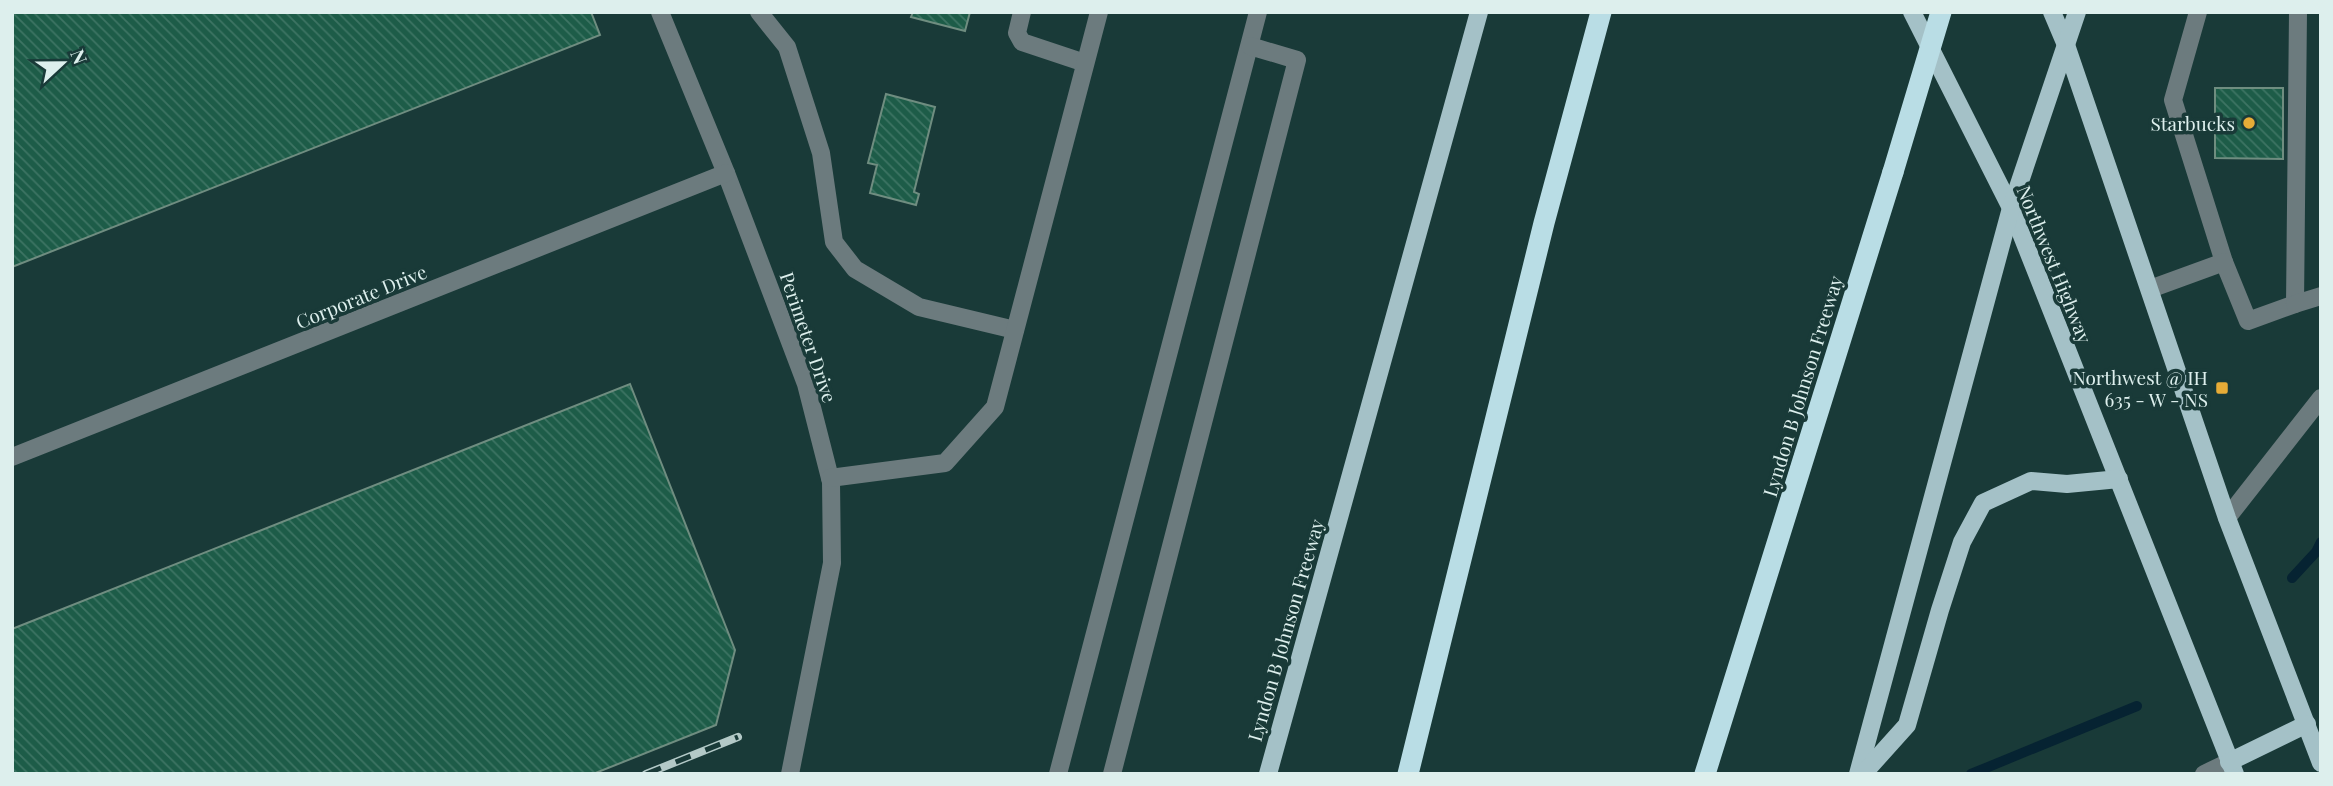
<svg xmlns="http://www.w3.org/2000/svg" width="2333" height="786" viewBox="0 0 2333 786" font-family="'Playfair Display',serif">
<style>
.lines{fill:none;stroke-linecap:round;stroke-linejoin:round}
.stream{stroke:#062332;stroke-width:10}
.building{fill:url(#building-back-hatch);stroke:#6f8d80;stroke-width:2}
.minor{stroke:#6c7b7e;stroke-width:18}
.major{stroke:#a4c1c7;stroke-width:18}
.highway{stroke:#b9dde5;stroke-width:21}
.rail-casing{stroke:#b3c9c7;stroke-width:8}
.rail{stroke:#193a38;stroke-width:5;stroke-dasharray:16;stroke-linecap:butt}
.highway-bridge{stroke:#b9dde5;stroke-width:21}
.poi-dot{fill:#e7ac37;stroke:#193a38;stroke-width:2.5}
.labels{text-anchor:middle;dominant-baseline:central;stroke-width:7;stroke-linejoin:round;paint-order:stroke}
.poi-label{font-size:19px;fill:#ddefed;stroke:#193a38;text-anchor:end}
.street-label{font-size:19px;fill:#ddefed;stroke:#193a38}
</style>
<defs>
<pattern id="building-back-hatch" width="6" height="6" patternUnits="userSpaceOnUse" patternTransform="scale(1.75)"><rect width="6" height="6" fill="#1d5c48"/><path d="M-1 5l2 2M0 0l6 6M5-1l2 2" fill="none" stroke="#3d7463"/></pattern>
</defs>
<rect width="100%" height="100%" fill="#193a38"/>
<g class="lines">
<g class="stream">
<path d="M2292 578 2316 552 2321 542"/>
<path d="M1971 774 2137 706"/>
</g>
</g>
<g class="building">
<path d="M12 12H591L600 35 12 267Z"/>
<path d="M913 12H970L965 31 911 17Z"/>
<path d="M2215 88H2283V159L2215 158Z"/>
<path d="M886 94 935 107 914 192 919 194 916 205 870 193 877 165 868 163Z"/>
<path d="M630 384 735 650 716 725 593 774H12V629Z"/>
</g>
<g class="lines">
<g class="minor">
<path d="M660 12 726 173 806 384 831 482 832 563 790 774"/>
<path d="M759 12 787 47 821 153 834 242 855 269 919 307 1015 330"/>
<path d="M1022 12 1017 33 1022 42 1085 63"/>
<path d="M2198 12 2173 100 2224 262"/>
<path d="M2150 289 2224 262 2248 321 2295 304 2298 12"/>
<path d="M2295 304 2321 296"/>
<path d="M12 457 726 173"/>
<path d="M830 478 945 463 995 407 1099 12"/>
<path d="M2227 518 2321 398"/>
<path d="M1058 774 1258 12"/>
<path d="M1112 774 1297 60 1250 46"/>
<path d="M2204 774 2229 762"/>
</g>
<g class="major">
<path d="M1912 12 2011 208 2235 774"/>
<path d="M2052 12 2066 45 2227 518 2321 763"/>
<path d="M2229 762 2307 724"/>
<path d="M1268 774 1479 12"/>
<path d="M1858 774 2011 208 2077 12"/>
<path d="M1863 774 1907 725 1940 610 1962 542 1983 503 2031 481 2067 484 2119 479"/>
</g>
<g class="highway">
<path d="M1408 774 1544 223 1601 12"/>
<path d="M1705 774 1893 172"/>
</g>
<defs>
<path id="rail" d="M646 774 738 737"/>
</defs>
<use href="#rail" class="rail-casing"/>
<use href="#rail" class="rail"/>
<path class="highway-bridge" d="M1893 172 1941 12"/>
</g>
<g class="poi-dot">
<circle cx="2249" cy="123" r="7"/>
<rect x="2215" y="381" width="14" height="14" rx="3.5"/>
</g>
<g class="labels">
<g class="poi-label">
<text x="2235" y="123">Starbucks</text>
<text x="2208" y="377">Northwest @ IH<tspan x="2208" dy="22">635 - W - NS</tspan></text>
</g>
<g class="street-label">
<text transform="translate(2055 264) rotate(68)">Northwest Highway</text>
<text transform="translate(361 296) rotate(-22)">Corporate Drive</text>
<text transform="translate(809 337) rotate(71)">Perimeter Drive</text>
<text transform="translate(1802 386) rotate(-73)">Lyndon B Johnson Freeway</text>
<text transform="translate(1285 630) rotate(-74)">Lyndon B Johnson Freeway</text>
</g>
</g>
<rect width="2333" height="786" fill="none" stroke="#ddefed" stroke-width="28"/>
<g transform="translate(63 63) rotate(68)" stroke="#193a38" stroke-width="5" paint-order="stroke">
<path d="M0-5L12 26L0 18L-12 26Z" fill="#ddefed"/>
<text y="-10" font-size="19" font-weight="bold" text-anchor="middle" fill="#ddefed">N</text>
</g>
</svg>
